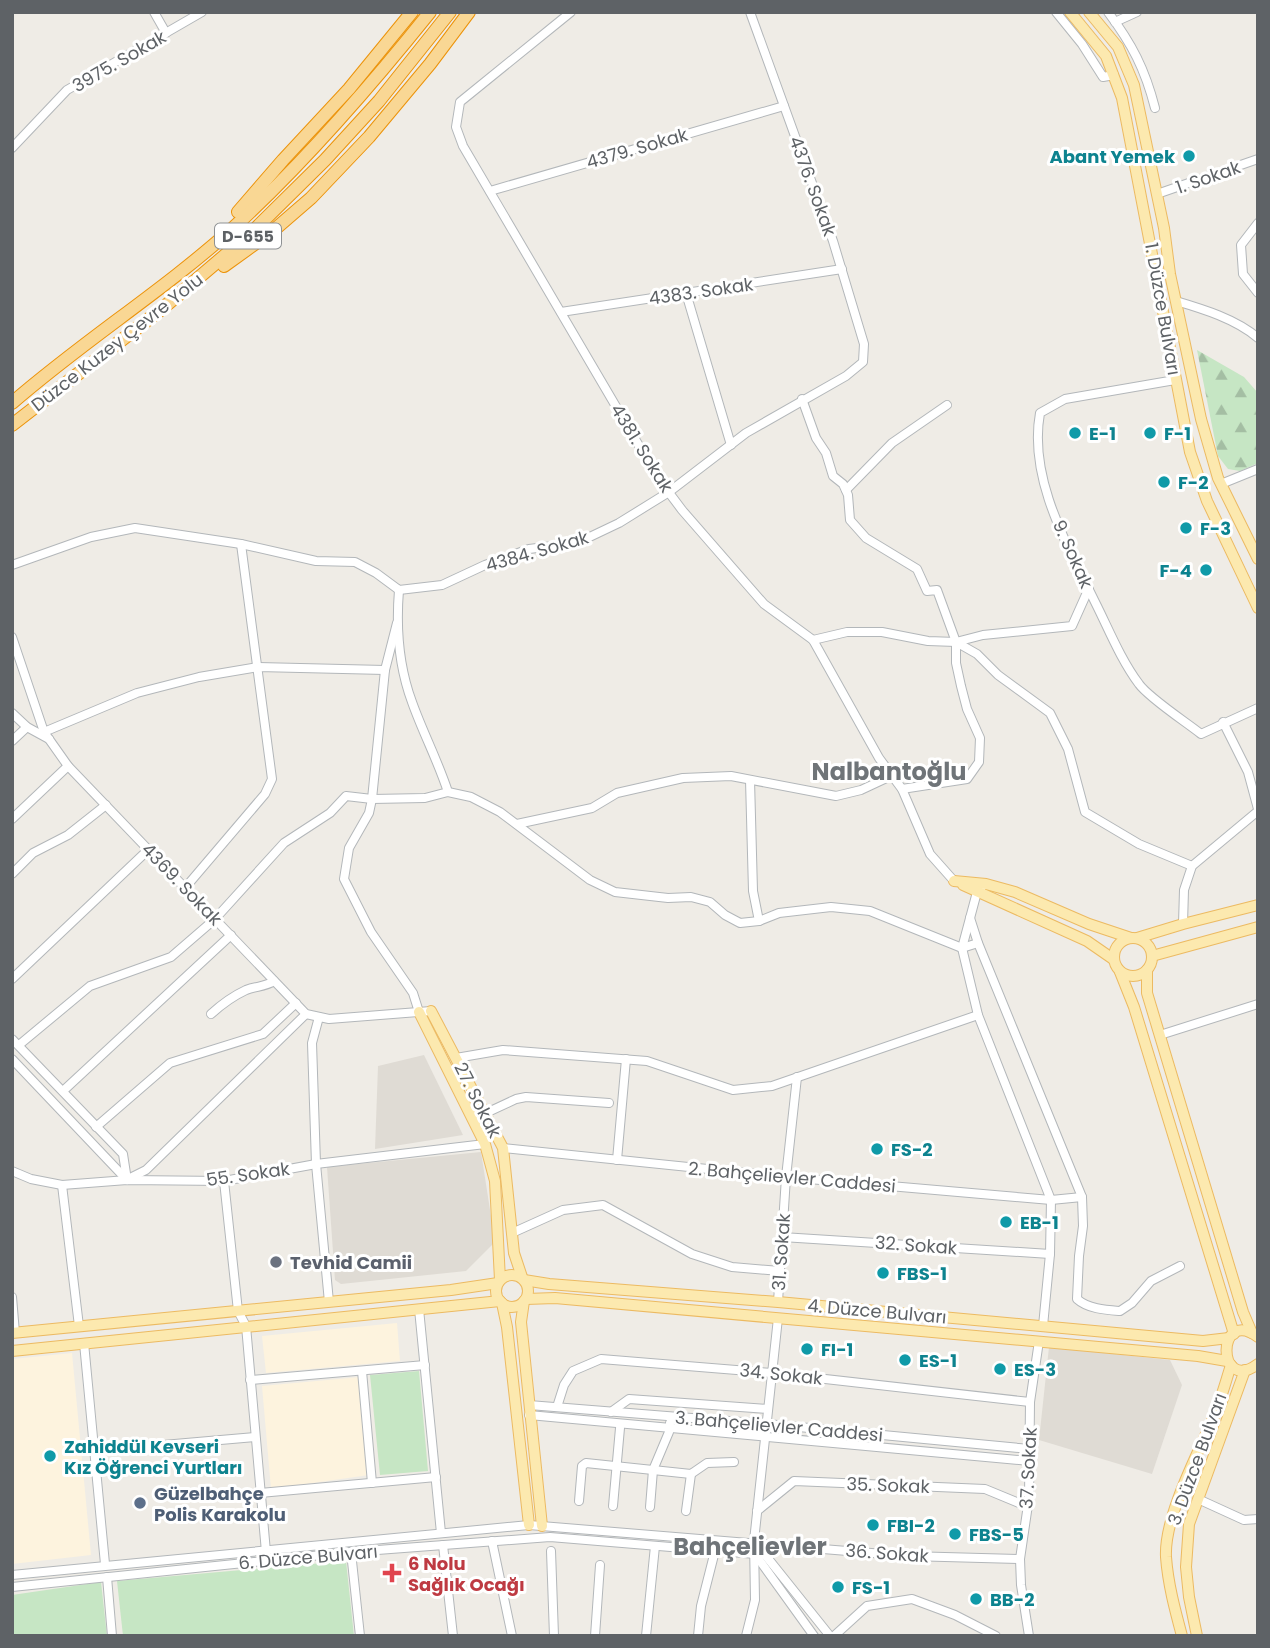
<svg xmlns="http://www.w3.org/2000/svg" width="1270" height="1648" viewBox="0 0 1270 1648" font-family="Poppins,sans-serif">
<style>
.commercial{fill:#fdf3de}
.education{fill:#dfdbd4}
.green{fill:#c6e6c4}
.forest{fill:url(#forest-firs)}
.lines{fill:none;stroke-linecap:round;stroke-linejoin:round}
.minor-casing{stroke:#b3b7ba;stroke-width:10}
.major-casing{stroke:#ecba62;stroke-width:12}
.highway-casing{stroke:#ec930a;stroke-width:14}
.minor{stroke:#fff;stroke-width:8}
.major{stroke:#fce9af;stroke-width:10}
.highway{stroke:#f9d794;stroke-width:12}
.culture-dot{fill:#0f9aa8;stroke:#fff;stroke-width:2.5}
.worship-dot{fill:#6b7280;stroke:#fff;stroke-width:2.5}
.service-dot{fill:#5c6f8a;stroke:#fff;stroke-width:2.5}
.health-dot{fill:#e0444e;stroke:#fff;stroke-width:2.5}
.labels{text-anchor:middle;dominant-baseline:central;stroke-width:6;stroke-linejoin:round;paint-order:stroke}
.shield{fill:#fff;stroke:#8e9194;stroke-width:2}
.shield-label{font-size:16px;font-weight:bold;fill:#5e6266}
.street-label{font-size:18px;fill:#5e6266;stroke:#fff}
.culture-label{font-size:18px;font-weight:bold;fill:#0d838f;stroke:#fff;text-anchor:start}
.worship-label{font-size:18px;font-weight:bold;fill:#5b616d;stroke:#fff;text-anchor:start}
.service-label{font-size:18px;font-weight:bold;fill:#4e5e75;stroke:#fff;text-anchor:start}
.health-label{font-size:18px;font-weight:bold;fill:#be3a42;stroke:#fff;text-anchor:start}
.district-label{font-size:24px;font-weight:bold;fill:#6f7478;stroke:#fff}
</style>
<defs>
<pattern id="forest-firs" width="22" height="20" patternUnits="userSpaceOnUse" patternTransform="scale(1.75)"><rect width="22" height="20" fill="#c6e6c4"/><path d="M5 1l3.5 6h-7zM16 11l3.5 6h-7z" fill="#a4bea3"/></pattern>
</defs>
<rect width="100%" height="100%" fill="#efece6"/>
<g class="commercial">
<path d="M397 1323 400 1361 266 1373 262 1336Z"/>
<path d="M72 1353 91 1555 12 1564V1359Z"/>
<path d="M360 1377 369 1475 271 1489 262 1386Z"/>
</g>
<g class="education">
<path d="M424 1055 463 1135 375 1149 378 1066Z"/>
<path d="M481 1152 495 1242 466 1271 341 1284 335 1280 327 1167Z"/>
<path d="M1049 1347 1170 1360 1182 1385 1152 1474 1039 1440Z"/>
</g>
<g class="green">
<path d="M419 1371 428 1471 380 1475 370 1375Z"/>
<path d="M346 1561 354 1636H123L117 1581Z"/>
<path d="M101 1582 107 1636H12V1595Z"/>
</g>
<path class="forest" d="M1197 350 1244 377 1258 393V463L1240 471 1228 469 1218 456Z"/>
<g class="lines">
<defs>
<g id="minor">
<path d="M154 12 166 33"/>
<path d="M571 12 460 102 456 127 463 146 658 478 682 510 764 604 813 640 879 758 902 789 930 854 954 881"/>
<path d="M1056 12 1082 44 1103 77 1114 75"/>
<path d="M1108 12C1132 44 1145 69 1155 108"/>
<path d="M1115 22 1137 12"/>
<path d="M12 148 67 90 202 12"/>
<path d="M490 191 784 106"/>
<path d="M1157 194 1258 159"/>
<path d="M1258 223 1241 245 1243 274 1258 293"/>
<path d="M686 293 731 445"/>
<path d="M1176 301C1203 309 1236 319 1258 338"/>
<path d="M561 312 842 269"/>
<path d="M1175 380 1065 399 1040 413C1028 479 1068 546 1096 604 1109 630 1121 660 1139 684 1149 698 1186 722 1201 734L1258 708"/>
<path d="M802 399 816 438 826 453 833 476 843 484 848 495 850 520 866 538 917 569 927 591 937 590 956 642V663L961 686 967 709 980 738 979 762 967 779 902 789"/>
<path d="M1221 484 1258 469"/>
<path d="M846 490 892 443 947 405"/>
<path d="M12 565 91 537 135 528 241 544 316 561 355 562 376 573 399 590 442 585 485 565 529 549 577 543 619 523 669 492 746 433 846 376 863 362 864 344 833 241 750 12"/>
<path d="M399 590C396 627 399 667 412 702 423 733 438 761 448 792"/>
<path d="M397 623 385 670 372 799 369 813 349 848 344 879 371 932 413 993 419 1012"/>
<path d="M12 637 44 732 68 766 306 1014 329 1019 431 1011"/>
<path d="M813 640 847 632H882L928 641 956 642 983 635 1072 626 1089 588"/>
<path d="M956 642 977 654 998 675 1050 713 1068 749 1085 812 1139 844 1192 866"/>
<path d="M12 713 27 727 49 739"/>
<path d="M1223 722 1248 772 1258 809"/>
<path d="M44 732 137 693 199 677 258 667 385 670"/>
<path d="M12 741 27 727"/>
<path d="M750 780 753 891 759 921"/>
<path d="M12 819 68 766"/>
<path d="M517 824 592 808 617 793 683 778 731 776 836 796 861 790 891 776"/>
<path d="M12 874 33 853 68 835 106 805"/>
<path d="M185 888 265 794 272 779 241 544"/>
<path d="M981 888 977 892 962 948 978 1015 1051 1200 1050 1254 1043 1326"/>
<path d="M970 918 978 943 1082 1197 1083 1226 1079 1256 1077 1299C1088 1309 1106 1310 1120 1311L1132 1303 1151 1281 1180 1266"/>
<path d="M1183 924 1184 890 1192 866 1258 811"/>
<path d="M12 979 148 850"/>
<path d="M211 1014C222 1004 233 996 246 990 256 986 265 987 274 981"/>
<path d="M319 1017 312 1043 316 1164 329 1302"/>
<path d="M1160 1035 1258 1004"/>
<path d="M12 1039 123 1154 127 1180"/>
<path d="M19 1045 90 986 171 957 215 919 284 843 330 813 346 796 372 799 425 798 448 792 471 797 500 812 590 880 615 892 668 898 691 897 710 902 725 915 740 923 759 921 779 913 831 907 870 911 962 948 978 943"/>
<path d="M456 1058 503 1050 647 1061 733 1090 772 1086 978 1015"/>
<path d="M12 1059 127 1180"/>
<path d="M63 1091 231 935"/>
<path d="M486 1113 516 1099 526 1097 609 1103"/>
<path d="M96 1127 170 1063 263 1034 296 1003"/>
<path d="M503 1148 786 1177 1051 1200 1082 1197"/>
<path d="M617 1160 626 1059"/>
<path d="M12 1171 31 1179 62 1185 127 1180 224 1181 316 1164 485 1144"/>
<path d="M130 1178 146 1170 306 1014"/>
<path d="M224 1181 238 1311 246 1326 266 1552"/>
<path d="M62 1185 79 1326"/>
<path d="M512 1233 563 1210 603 1205 692 1254 732 1267 780 1271"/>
<path d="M782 1237 1050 1254"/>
<path d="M12 1297 15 1333"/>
<path d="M778 1302 786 1177 797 1077"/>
<path d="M419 1309 441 1533"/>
<path d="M84 1343 105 1564"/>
<path d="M362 1371 372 1483"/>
<path d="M250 1380 425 1365"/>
<path d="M529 1405 767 1424 1030 1449"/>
<path d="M557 1407 564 1385 573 1371 601 1359 772 1373 1030 1402"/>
<path d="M611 1412 629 1399 768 1409"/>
<path d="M529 1415 1030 1461"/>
<path d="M94 1451 255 1437"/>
<path d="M260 1493 436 1477"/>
<path d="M1198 1499 1244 1520 1258 1519"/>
<path d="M579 1501 582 1466 586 1463 691 1474 707 1463 734 1462"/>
<path d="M613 1506 620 1428"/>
<path d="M650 1507 653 1470 669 1432 670 1423"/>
<path d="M686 1511 691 1474"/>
<path d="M757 1511 794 1481 985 1489 1026 1506"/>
<path d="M492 1541 512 1636"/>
<path d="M754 1541 830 1636"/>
<path d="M443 1545 453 1636"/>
<path d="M551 1551 554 1636"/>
<path d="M351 1552 360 1636"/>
<path d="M12 1575 529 1525 908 1556 1020 1559"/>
<path d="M107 1577 112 1636"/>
<path d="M12 1587 351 1552 550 1537 755 1554 814 1636"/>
<path d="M595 1636 600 1565"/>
<path d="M646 1636 655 1546"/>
<path d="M698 1636 701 1606 715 1551"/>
<path d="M746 1636 755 1600 754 1541 778 1318"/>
<path d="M834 1636 867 1606 912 1599 955 1615 996 1636"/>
<path d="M1029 1636 1021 1585 1020 1559 1029 1498 1030 1402 1039 1341"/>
</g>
<g id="major">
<path d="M1070 12 1106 56 1122 98 1190 452 1207 501 1258 608"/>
<path d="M1089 12 1118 47 1134 85 1164 228 1170 274 1201 419 1218 478 1258 559"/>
<path d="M954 881 986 884 1015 892 1089 924 1131 938"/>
<path d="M963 885 1087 941 1113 959"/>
<circle cx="1133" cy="957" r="19"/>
<path d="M1137 938 1183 924 1258 905"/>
<path d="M1152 956 1258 927"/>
<path d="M1147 970V993L1243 1312 1252 1333"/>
<path d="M1120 972 1134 1007 1234 1334"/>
<path d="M431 1011 503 1148 514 1253 522 1277"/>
<path d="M419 1012 485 1144 495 1181 500 1280"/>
<circle cx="512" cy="1291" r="16"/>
<path d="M524 1280 549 1284 778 1302 1203 1341 1229 1338"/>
<path d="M526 1299 555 1298 1198 1356 1227 1361"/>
<path d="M524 1301 521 1322 542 1526"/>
<path d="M502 1303 507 1327 529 1525"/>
<path d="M12 1333 451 1290 498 1283"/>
<path d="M1258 1337C1216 1306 1216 1395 1258 1364"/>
<path d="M12 1351 500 1301"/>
<path d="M1182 1636C1175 1610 1168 1584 1166 1557 1164 1518 1196 1457 1212 1421 1220 1403 1225 1384 1231 1365"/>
<path d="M1197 1636 1189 1597 1186 1567 1189 1524 1245 1370"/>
</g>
<g id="highway">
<path d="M238 212 283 160 349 89 412 12"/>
<path d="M224 266 274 230 311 198 369 137 430 64 469 12"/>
<path d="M12 403C83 341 163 291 233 228 305 162 369 88 430 12"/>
<path d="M12 425 163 308 250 234 325 160 379 101 450 12"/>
</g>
</defs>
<use href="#minor" class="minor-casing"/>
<use href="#major" class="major-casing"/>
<use href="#highway" class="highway-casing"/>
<use href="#minor" class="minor"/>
<use href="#major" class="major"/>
<use href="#highway" class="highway"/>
</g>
<g class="culture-dot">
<circle cx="1189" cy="156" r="7"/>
<circle cx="1075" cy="433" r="7"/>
<circle cx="1150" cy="433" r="7"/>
<circle cx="1164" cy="482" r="7"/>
<circle cx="1186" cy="528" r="7"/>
<circle cx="1206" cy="570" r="7"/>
<circle cx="877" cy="1149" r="7"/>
<circle cx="1006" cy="1222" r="7"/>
<circle cx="883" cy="1273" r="7"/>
<circle cx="807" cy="1349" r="7"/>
<circle cx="905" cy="1360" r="7"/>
<circle cx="1000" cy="1369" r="7"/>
<circle cx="50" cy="1456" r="7"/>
<circle cx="873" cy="1525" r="7"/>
<circle cx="955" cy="1534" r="7"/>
<circle cx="838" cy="1587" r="7"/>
<circle cx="976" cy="1599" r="7"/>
</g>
<circle class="worship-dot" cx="276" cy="1262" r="7"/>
<circle class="service-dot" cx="140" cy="1503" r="7"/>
<path class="health-dot" d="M388.5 1562.5h7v7h7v7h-7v7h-7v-7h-7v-7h7z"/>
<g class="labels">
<rect class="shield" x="215" y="223.5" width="66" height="25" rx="5"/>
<g class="shield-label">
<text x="248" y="236">D-655</text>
</g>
<g class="street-label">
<text transform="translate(119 61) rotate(-30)">3975. Sokak</text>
<text transform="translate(637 148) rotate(-16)">4379. Sokak</text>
<text transform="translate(1208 177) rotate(-19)">1. Sokak</text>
<text transform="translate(813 186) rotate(70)">4376. Sokak</text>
<text transform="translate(701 291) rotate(-8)">4383. Sokak</text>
<text transform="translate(1163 309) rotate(80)">1. Düzce Bulvarı</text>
<text transform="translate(117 342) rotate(-38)">Düzce Kuzey Çevre Yolu</text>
<text transform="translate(642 448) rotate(58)">4381. Sokak</text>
<text transform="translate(537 551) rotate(-16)">4384. Sokak</text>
<text transform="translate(1073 554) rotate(66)">9. Sokak</text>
<text transform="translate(182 884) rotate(46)">4369. Sokak</text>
<text transform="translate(478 1100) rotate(63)">27. Sokak</text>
<text transform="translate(248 1174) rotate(-8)">55. Sokak</text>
<text transform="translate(792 1177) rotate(5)">2. Bahçelievler Caddesi</text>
<text transform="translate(916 1245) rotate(4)">32. Sokak</text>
<text transform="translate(781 1252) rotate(-86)">31. Sokak</text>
<text transform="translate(877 1311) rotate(5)">4. Düzce Bulvarı</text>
<text transform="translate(781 1374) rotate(6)">34. Sokak</text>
<text transform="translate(779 1426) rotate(5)">3. Bahçelievler Caddesi</text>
<text transform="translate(1197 1459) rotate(-70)">3. Düzce Bulvarı</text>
<text transform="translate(1028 1468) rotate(-87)">37. Sokak</text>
<text transform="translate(888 1485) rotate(2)">35. Sokak</text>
<text transform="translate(887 1553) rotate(4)">36. Sokak</text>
<text transform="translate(308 1557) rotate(-5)">6. Düzce Bulvarı</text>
</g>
<g class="culture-label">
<text x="1175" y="156" text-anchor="end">Abant Yemek</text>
<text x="1089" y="433">E-1</text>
<text x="1164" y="433">F-1</text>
<text x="1178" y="482">F-2</text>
<text x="1200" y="528">F-3</text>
<text x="1192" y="570" text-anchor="end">F-4</text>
<text x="891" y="1149">FS-2</text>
<text x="1020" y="1222">EB-1</text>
<text x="897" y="1273">FBS-1</text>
<text x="821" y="1349">FI-1</text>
<text x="919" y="1360">ES-1</text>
<text x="1014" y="1369">ES-3</text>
<text x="64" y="1446">Zahiddül Kevseri<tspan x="64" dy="21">Kız Öğrenci Yurtları</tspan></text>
<text x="887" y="1525">FBI-2</text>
<text x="969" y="1534">FBS-5</text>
<text x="852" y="1587">FS-1</text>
<text x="990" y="1599">BB-2</text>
</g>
<g class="worship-label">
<text x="290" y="1262">Tevhid Camii</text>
</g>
<g class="service-label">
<text x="154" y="1493">Güzelbahçe<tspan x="154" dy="21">Polis Karakolu</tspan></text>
</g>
<g class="health-label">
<text x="408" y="1563">6 Nolu<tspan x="408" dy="21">Sağlık Ocağı</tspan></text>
</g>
<g class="district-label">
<text x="889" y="771">Nalbantoğlu</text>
<text x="750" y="1546">Bahçelievler</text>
</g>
</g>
<rect width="1270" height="1648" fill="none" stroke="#5e6266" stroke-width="28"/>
</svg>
